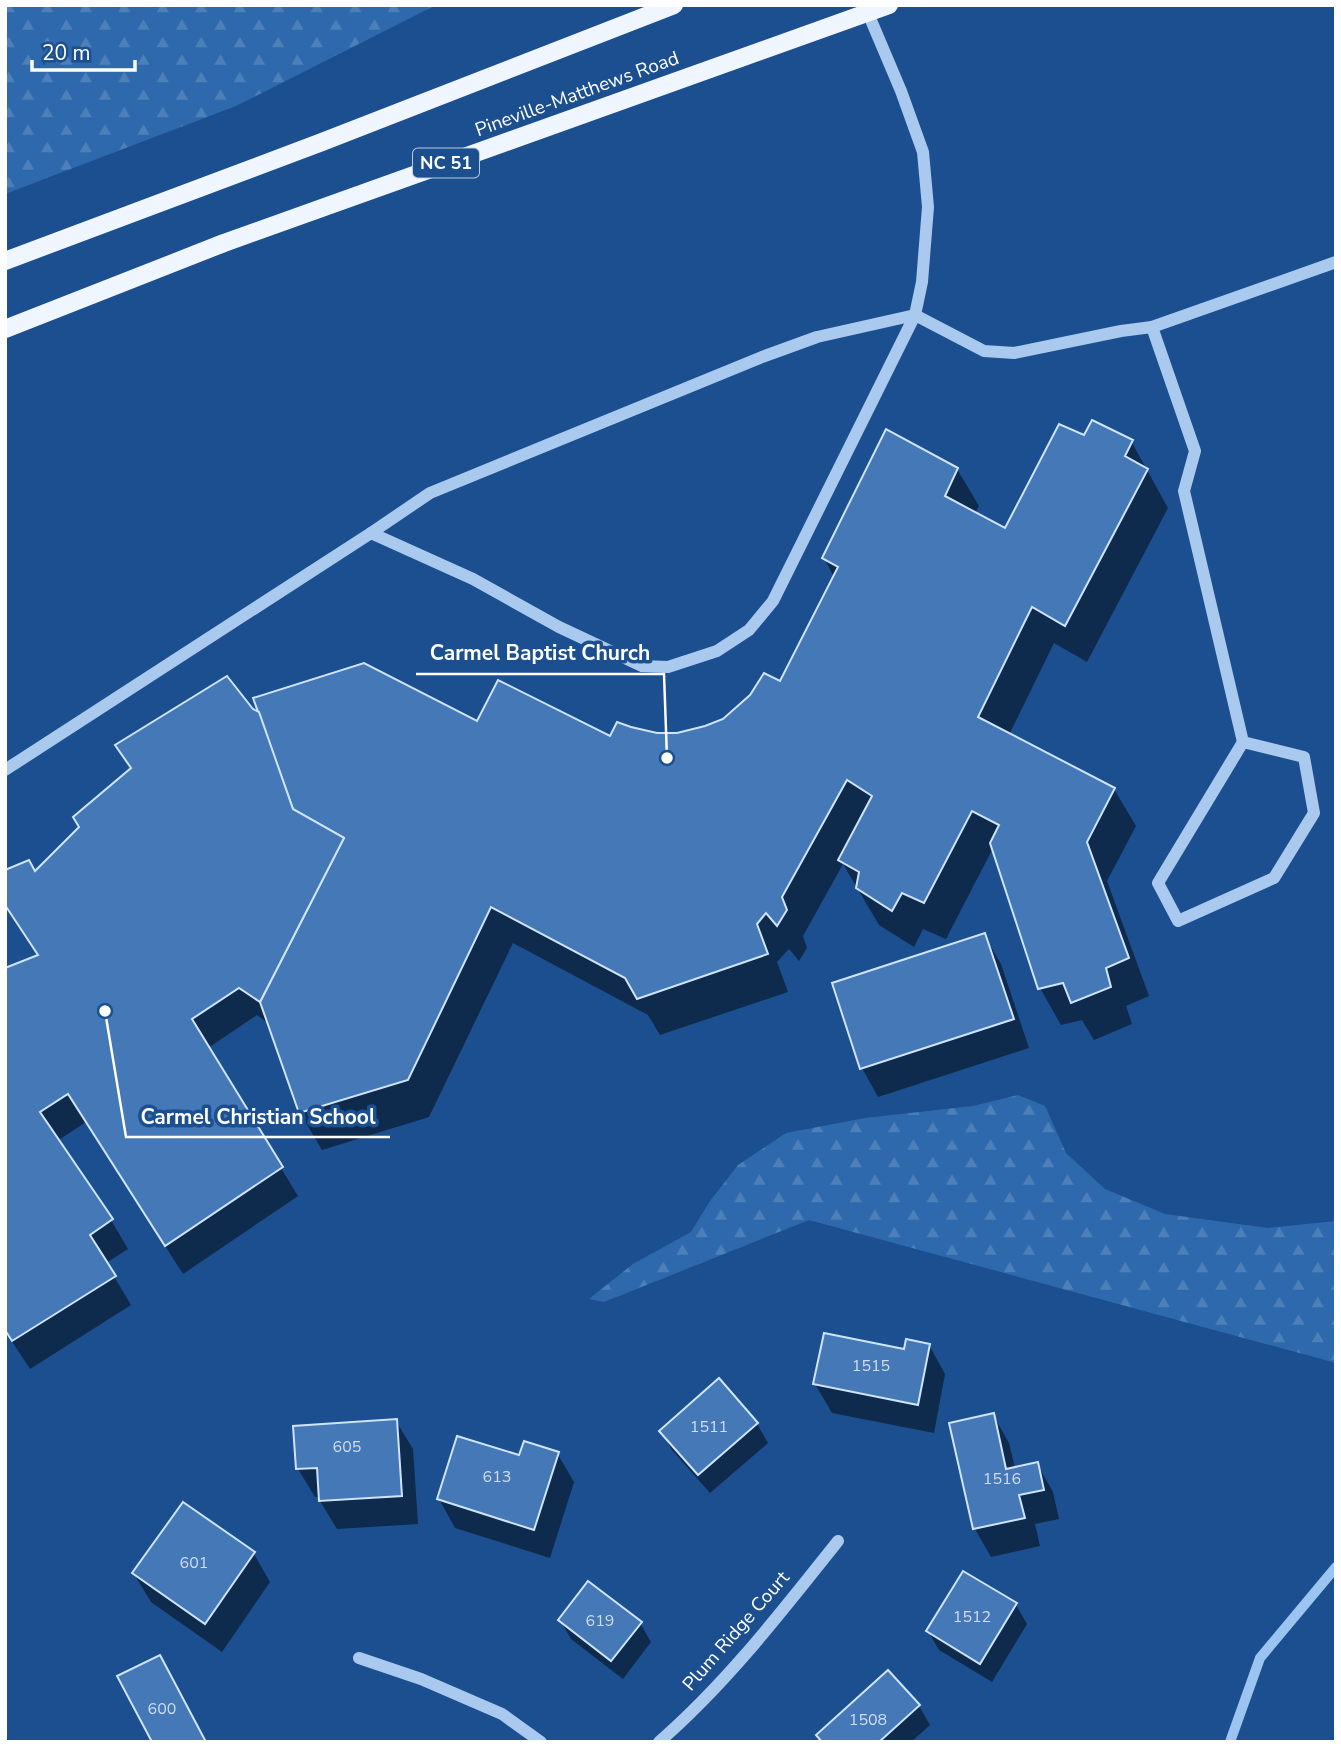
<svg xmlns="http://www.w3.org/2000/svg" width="1341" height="1747" viewBox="0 0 1341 1747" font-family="'Nunito Sans',sans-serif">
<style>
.forest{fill:url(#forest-firs)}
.shadow{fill:#0007}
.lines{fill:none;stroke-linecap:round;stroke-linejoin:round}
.stream{stroke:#9cc4f0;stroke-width:10}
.building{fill:#4478b7;stroke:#cfe3fa;stroke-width:2}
.minor{stroke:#a9c9ee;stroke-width:12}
.major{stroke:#f0f6ff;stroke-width:18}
.labels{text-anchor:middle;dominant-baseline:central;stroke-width:7;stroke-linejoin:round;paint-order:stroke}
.number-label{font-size:16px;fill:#d0dded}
.shield{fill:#1b4f8f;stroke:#bbcadd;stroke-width:2}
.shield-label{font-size:18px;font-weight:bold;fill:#fff}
.street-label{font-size:19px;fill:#fff;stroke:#1b4f8f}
.leader{fill:none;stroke:#fff;stroke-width:2.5}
.callout-dot{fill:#fff;stroke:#1b4f8f;stroke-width:2.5}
.callout-label{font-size:21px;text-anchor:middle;font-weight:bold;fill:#fff;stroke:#1b4f8f;stroke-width:7;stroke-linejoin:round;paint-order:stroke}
</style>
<defs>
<pattern id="forest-firs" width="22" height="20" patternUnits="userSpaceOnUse" patternTransform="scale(1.75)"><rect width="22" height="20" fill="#2e69ad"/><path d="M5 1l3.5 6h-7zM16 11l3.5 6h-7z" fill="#4d80b9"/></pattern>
</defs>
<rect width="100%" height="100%" fill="#1b4f8f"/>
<g class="forest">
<path d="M5 5H436L236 106 5 194Z"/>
<path d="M1018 1095 1045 1106 1066 1153 1105 1189 1165 1214 1268 1228 1336 1221V1363L809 1220 604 1302 589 1299 633 1264 691 1232 710 1201 738 1165 786 1133 865 1118 973 1106Z"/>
</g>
<g class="shadow">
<path d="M1085 437 1131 441 1168 508 1087 662 1054 643 1009 735 1114 789 1136 826 1107 881 1149 996 1126 1006 1132 1024 1094 1040 1082 1020 1061 1025 1040 988 993 848 946 939 923 929 914 947 879 925 843 864 803 936 807 948 799 961 789 949 777 962 788 992 660 1035 648 1015 513 943 429 1117 322 1150 300 1113 270 1025 257 1015 208 1048 298 1196 183 1274 86 1122 57 1141 111 1220 128 1249 106 1263 131 1305 30 1369 5 1331V970L39 956 35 874 81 828 131 770 117 746 252 710 261 715 478 724 611 738 677 734 724 720 781 683 834 577 824 558 957 469 979 506 975 514 1005 530Z"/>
<path d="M984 935 1001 964 1029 1048 878 1097 862 1068Z"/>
<path d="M929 1345 945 1374 934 1433 832 1413 815 1384 905 1351Z"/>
<path d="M993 1415 1009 1443 1015 1468 1037 1464 1053 1492 1059 1519 1035 1524 1040 1546 991 1557 975 1529 951 1424Z"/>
<path d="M396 1421 413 1449 418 1524 337 1529 320 1501V1497H315L298 1469Z"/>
<path d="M757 1424 768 1443 710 1493 672 1450 661 1431Z"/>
<path d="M557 1453 574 1482 550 1558 455 1528 439 1499 521 1457Z"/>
<path d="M183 1504 254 1554 270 1582 222 1652 151 1602 134 1574Z"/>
<path d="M963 1573 1016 1605 1027 1624 992 1682 939 1650 928 1631Z"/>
<path d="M560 1620 640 1623 651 1642 623 1679 571 1639Z"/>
<path d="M919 1706 930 1725 911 1742H822Z"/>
</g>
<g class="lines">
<path class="stream" d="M1230 1742 1260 1658 1336 1567"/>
</g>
<g class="building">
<path d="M1092 420 1133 440 1125 456 1148 469 1065 626 1032 607 978 717 1115 788 1087 842 1129 958 1106 968 1111 987 1071 1003 1063 983 1038 989 990 843 999 825 972 811 924 903 902 893 892 911 856 888 859 872 838 860 872 796 847 780 782 897 787 910 777 926 766 913 757 924 768 954 637 999 625 978 491 907 408 1080 299 1113 260 1002 344 838 293 809 253 698 364 663 477 721 498 680 610 736 617 722 631 727 657 733H677L705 726 723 719 750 695 764 673 780 681 838 567 822 558 886 429 958 468 945 496 1005 528 1059 424 1084 435Z"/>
<path d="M227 676 253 709 259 712 293 809 344 838 260 1002 239 988 192 1019 283 1167 165 1246 68 1094 40 1112 113 1219 90 1235 116 1276 12 1341 5 1330V968L38 955 5 905V870L29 860 35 871 79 827 73 817 131 768 115 745Z"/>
<path d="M985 933 1014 1019 860 1069 832 983Z"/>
<path d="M824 1333 904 1349 906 1339 930 1344 918 1405 813 1384Z"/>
<path d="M719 1378 758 1423 698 1475 659 1431Z"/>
<path d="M994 1413 1006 1469 1038 1462 1044 1490 1019 1495 1025 1518 973 1529 949 1423Z"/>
<path d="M397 1419 402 1496 319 1501 317 1468 296 1469 293 1426Z"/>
<path d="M457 1436 519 1455 524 1441 559 1452 534 1530 437 1499Z"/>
<path d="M183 1502 255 1552 205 1624 132 1573Z"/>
<path d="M963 1571 1017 1603 980 1664 926 1631Z"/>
<path d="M588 1581 642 1622 611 1661 558 1620Z"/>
<path d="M160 1655 206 1742H152L117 1676Z"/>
<path d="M888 1670 920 1705 879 1742H822L816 1735Z"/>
</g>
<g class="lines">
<g class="minor">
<path d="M1152 327 1195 451 1184 491 1243 742"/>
<path d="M371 533 473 579 559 627 642 666 668 667 717 651 749 630 773 601 915 315 922 282 928 207 923 152 901 91 865 6"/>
<path d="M1243 742 1304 757 1314 813 1274 878 1178 921 1158 883Z"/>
<path d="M5 770 371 533 430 493 762 357 817 337 915 315 984 351 1014 353 1121 331 1152 327 1336 262"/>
<path d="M359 1658 421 1679 502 1714 541 1742"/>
<path d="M659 1742C727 1683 782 1611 838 1541"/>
</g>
<g class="major">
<path d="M5 261 322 142 674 5"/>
<path d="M5 329 224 243 889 5"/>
</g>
</g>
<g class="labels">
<g class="number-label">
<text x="871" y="1366">1515</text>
<text x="709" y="1427">1511</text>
<text x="347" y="1447">605</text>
<text x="497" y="1477">613</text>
<text x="1002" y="1479">1516</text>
<text x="194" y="1563">601</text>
<text x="972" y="1617">1512</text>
<text x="600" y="1621">619</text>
<text x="162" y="1709">600</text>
<text x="868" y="1720">1508</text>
</g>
<rect class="shield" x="413" y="148.5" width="66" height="29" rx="5"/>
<g class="shield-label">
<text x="446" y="163">NC 51</text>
</g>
<g class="street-label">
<text transform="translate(577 94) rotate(-20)">Pineville-Matthews Road</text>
<text transform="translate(736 1631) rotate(-49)">Plum Ridge Court</text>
</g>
</g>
<path class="leader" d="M667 758L664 674H416M105 1011L126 1137H390"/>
<g class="callout-dot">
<circle cx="667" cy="758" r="7"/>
<circle cx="105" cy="1011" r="7"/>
</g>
<g class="callout-label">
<text x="540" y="660">Carmel Baptist Church</text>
<text x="258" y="1124">Carmel Christian School</text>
</g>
<rect width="1341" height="1747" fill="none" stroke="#ffffff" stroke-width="14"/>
<path d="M32 60v10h103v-10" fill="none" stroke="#ffffff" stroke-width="3.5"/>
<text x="42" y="60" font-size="21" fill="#ffffff" stroke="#1b4f8f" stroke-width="5" paint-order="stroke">20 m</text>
</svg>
